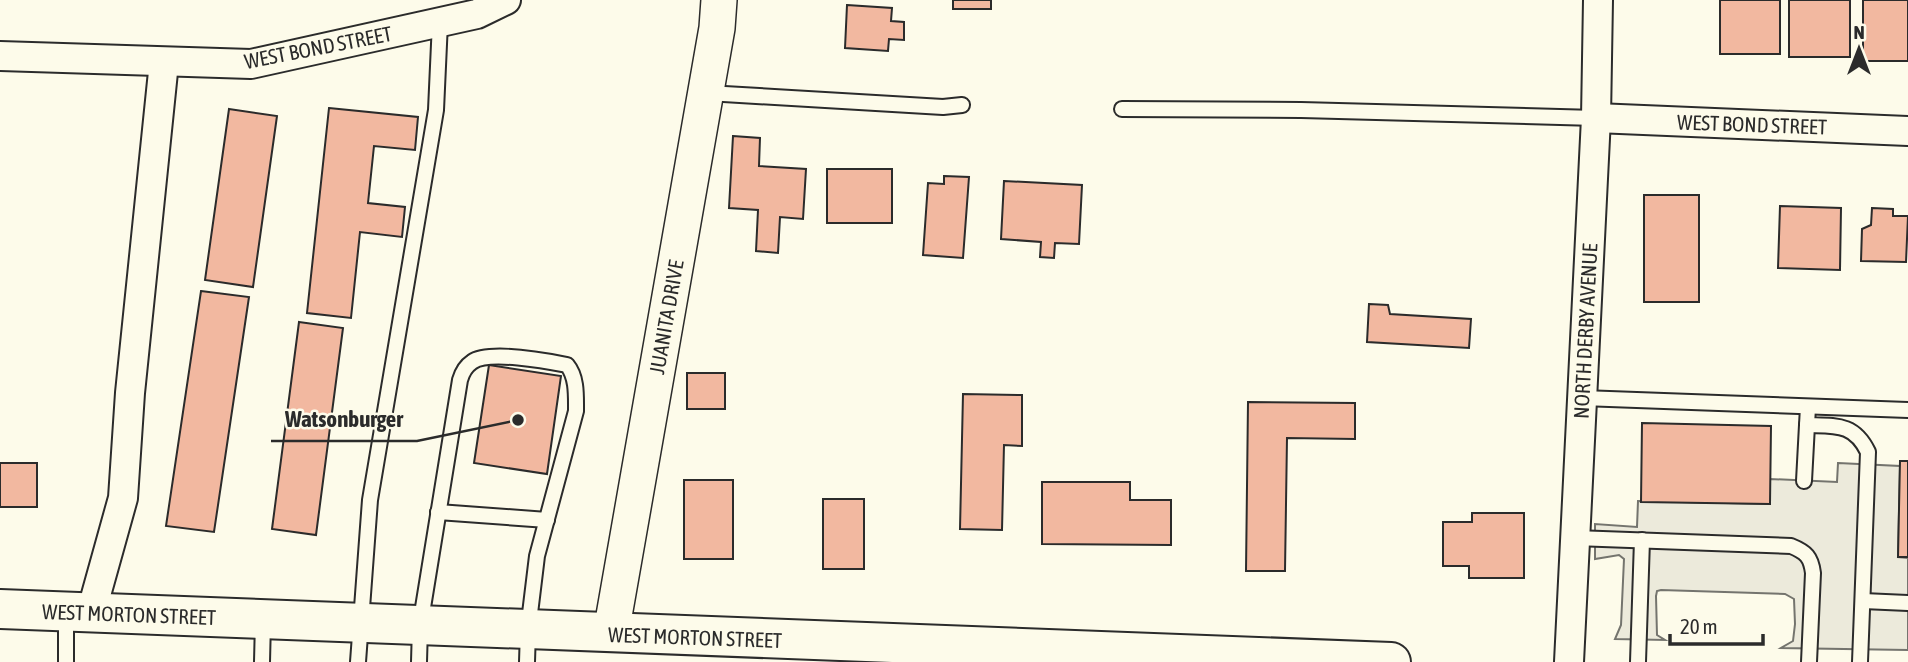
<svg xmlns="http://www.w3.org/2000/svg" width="1908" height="662" viewBox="0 0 1908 662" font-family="'Asap Condensed',sans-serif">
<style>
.parking{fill:#eceadb;stroke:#74746e;stroke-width:2}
.building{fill:#f2b8a0;stroke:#2b2b2b;stroke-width:2}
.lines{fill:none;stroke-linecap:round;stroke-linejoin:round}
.service-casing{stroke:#2b2b2b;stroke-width:18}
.minor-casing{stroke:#2b2b2b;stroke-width:32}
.tertiary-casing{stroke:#2b2b2b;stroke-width:38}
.secondary-casing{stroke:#2b2b2b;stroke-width:42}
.service{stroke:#fdfbea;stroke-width:14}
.minor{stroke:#fdfbea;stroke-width:28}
.tertiary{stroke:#fdfbea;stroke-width:35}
.secondary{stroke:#fdfbea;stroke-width:38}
.labels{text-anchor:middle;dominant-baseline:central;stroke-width:5;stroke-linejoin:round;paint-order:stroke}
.street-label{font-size:21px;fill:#2b2b2b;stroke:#fdfbea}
.leader{fill:none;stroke:#2b2b2b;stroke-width:2.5}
.callout-dot{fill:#2b2b2b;stroke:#fdfbea;stroke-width:2.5}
.callout-label{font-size:23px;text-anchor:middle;font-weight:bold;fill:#2b2b2b;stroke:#fdfbea;stroke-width:5;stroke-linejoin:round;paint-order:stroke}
</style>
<rect width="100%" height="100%" fill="#fdfbea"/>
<path class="parking" d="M1838 463 1900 466 1898 557 1908 558V650L1781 648 1793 641 1795 624 1794 599 1785 594 1661 590 1657 591 1656 596 1657 635 1665 640 1615 639 1621 625 1624 559 1619 555 1595 559V524L1637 527 1638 501 1769 504 1770 479 1837 482Z"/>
<g class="building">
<rect x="953" y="0" width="38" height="9"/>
<rect x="1720" y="0" width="60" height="54"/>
<rect x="1789" y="0" width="61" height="57"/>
<rect x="1863" y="0" width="45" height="61"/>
<path d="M847 5 892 8 891 21 904 22V40L889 39 888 51 845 48Z"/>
<path d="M329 108 418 117 415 150 374 146 368 203 405 207 402 237 360 232 351 318 307 313Z"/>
<path d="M229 109 277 116 253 287 205 280Z"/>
<path d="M733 136 760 138 759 166 806 169 803 219 780 217 778 253 756 251 758 210 729 208Z"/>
<rect x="827" y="169" width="65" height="54"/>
<path d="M944 176 969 177 963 258 923 255 928 183 944 184Z"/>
<path d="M1004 181 1082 185 1079 244 1055 243 1054 258 1040 257 1041 242 1001 239Z"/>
<rect x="1644" y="195" width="55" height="107"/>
<path d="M1780 206 1841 208 1840 270 1778 268Z"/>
<path d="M1872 208 1893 209V216H1908L1906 262 1861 261 1862 229 1871 225Z"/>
<path d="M201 291 249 297 214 532 166 526Z"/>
<path d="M1369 304 1388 305 1390 314 1471 319 1469 348 1367 342Z"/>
<path d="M299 322 343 328 316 535 272 529Z"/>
<path d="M489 365 561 376 547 474 474 463Z"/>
<rect x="687" y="373" width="38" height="36"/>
<path d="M963 394 1022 395V446L1004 445 1002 530 960 529Z"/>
<path d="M1248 402 1355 403V439L1287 438 1285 571H1246Z"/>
<path d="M1642 423 1771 426 1770 504 1641 502Z"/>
<path d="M1900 461H1908V557H1898Z"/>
<rect x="0" y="463" width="37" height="44"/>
<rect x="684" y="480" width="49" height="79"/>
<path d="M1042 482H1130V500H1171V545L1042 544Z"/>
<rect x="823" y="499" width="41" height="70"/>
<path d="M1472 513H1524V578H1469V566H1443V522H1472Z"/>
</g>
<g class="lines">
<defs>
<g id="service">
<path d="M707 93 943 107 962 105"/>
<path d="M1122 109 1301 110 1596 118"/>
<path d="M1582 398 1908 410"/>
<path d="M1808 407 1807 425C1836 426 1854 423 1868 452L1860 662"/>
<path d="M1804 481 1807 425"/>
<path d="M438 512 547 520"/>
<path d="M1575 538 1791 546C1806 552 1811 557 1813 573L1809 662"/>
<path d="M1863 601 1908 603"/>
<path d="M66 662V613"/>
<path d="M262 662 263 621"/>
<path d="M358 662 370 500 436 110 440 22"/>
<path d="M419 662 420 626 460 380C462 373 466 366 472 362 488 350 547 361 567 365 577 377 576 395 576 411L537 556 528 630 527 662"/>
<path d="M1638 662 1642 540"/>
</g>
<g id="minor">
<path d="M0 56 251 64 477 14 506 0"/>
<path d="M1596 118 1908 131"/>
<path d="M91 613 123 498 130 393 164 62"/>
<path d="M1569 662 1596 118 1598 0"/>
</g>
<path id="tertiary" d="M611 633 717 28 719 0"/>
<path id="secondary" d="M0 609 1391 662"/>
</defs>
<use href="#service" class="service-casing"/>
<use href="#minor" class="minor-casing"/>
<use href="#tertiary" class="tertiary-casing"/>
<use href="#secondary" class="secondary-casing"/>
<use href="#service" class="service"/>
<use href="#minor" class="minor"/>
<use href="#tertiary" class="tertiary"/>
<use href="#secondary" class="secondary"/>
</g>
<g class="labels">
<g class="street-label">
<text transform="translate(318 47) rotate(-11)">WEST BOND STREET</text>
<text transform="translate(1752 124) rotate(2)">WEST BOND STREET</text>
<text transform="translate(666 317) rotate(-80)">JUANITA DRIVE</text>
<text transform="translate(1585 331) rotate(-87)">NORTH DERBY AVENUE</text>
<text transform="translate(129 614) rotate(2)">WEST MORTON STREET</text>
<text transform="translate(695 637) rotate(2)">WEST MORTON STREET</text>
</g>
</g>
<path class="leader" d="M518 420L417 441H271"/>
<circle class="callout-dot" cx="518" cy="420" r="7"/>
<g class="callout-label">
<text x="344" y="427">Watsonburger</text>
</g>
<g transform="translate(1859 49)" stroke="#fdfbea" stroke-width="5" paint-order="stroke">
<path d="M0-5L12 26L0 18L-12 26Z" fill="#2b2b2b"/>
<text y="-10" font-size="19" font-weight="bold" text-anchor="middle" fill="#2b2b2b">N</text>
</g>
<path d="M1670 634v10h93v-10" fill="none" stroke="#2b2b2b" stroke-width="3.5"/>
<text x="1680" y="634" font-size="21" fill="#2b2b2b" stroke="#fdfbea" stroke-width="5" paint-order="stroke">20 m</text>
</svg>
